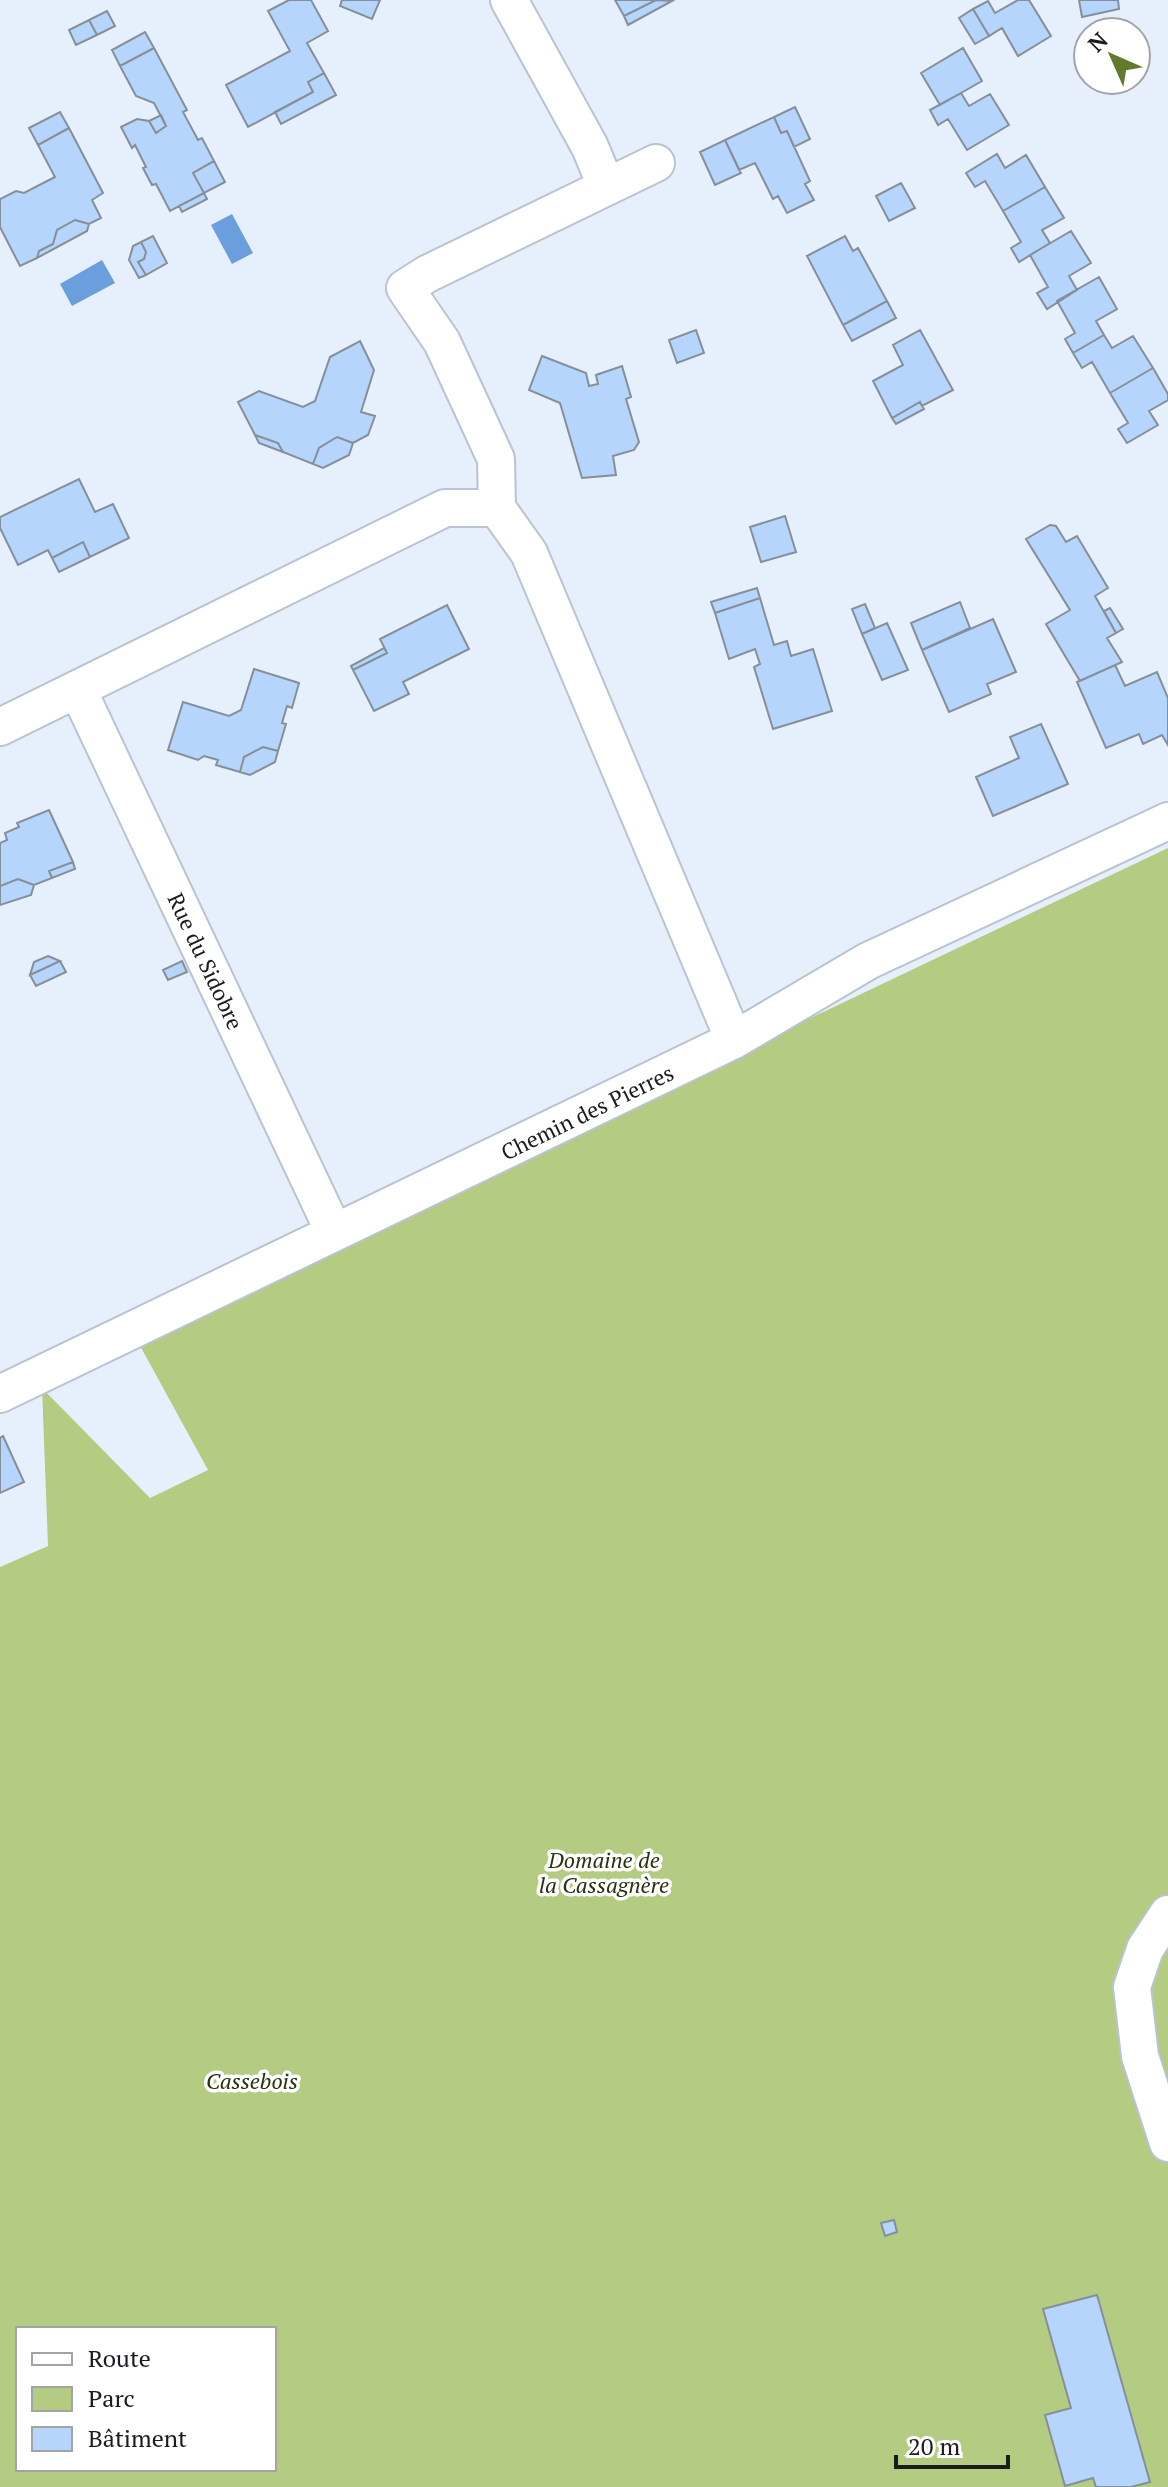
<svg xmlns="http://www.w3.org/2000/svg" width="1168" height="2487" font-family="'PT Serif',serif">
  <rect width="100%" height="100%" fill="#e6f0fd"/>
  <path fill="#b4cb82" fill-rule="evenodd" d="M 1168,848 L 1168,2487 L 0,2487 L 0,1567 L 48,1546 L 42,1388 L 150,1498 L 208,1470 L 138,1342 L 714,1064 ZM 18,2329 L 274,2329 L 274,2469 L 18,2469 Z"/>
  <path fill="#6b9edc" d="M 232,214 L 253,253 L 232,264 L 211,225 Z
    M 102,260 L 115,283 L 72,306 L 60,284 Z"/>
  <path fill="#b5d5fc" stroke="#858f9a" stroke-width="2" d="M 289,0 L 311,0 L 328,31 L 307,43 L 324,73 L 308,82 L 313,92 L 248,127 L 226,85 L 290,51 L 268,11 Z
    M 342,0 L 380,0 L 372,19 L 340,6 Z
    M 615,0 L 656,0 L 624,16 Z
    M 656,0 L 672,1 L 628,25 L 624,16 Z
    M 1018,0 L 1029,0 L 1051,36 L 1018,56 L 1002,28 L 989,36 L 973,9 L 988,1 L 995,13 Z
    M 1079,0 L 1118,0 L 1119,9 L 1082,17 Z
    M 973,9 L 989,36 L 975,44 L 959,18 Z
    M 107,11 L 115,26 L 97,35 L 89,20 Z
    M 89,20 L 97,35 L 76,45 L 69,30 Z
    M 145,32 L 154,48 L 120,66 L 112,50 Z
    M 154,48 L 187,110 L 183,112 L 198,140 L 202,138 L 214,161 L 193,173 L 204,193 L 170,211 L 156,184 L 152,185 L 143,168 L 146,167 L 135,145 L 132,148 L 121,127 L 137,119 L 149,121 L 156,133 L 166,126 L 154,103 L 136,96 L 120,66 Z
    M 963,48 L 982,81 L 940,105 L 921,73 Z
    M 324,73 L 336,95 L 281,124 L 275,112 L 313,92 L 308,82 Z
    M 961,93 L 969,106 L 990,94 L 1009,125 L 967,150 L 948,119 L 938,125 L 930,110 Z
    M 795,107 L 810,139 L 794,147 L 787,131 L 781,133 L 774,117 Z
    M 60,112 L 69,128 L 38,145 L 29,128 Z
    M 161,115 L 166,126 L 156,133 L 149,121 Z
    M 774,117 L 781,133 L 787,131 L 810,181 L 805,184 L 814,200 L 787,213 L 778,196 L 773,199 L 755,163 L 739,170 L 725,140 Z
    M 69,128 L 103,193 L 92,200 L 101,218 L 89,224 L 75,220 L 57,230 L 53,244 L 39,251 L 37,258 L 20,266 L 0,227 L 0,199 L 16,191 L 24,193 L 55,177 L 38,145 Z
    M 725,140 L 741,173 L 715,185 L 700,152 Z
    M 997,154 L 1005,168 L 1026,155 L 1045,187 L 1003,211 L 985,181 L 975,187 L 966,173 Z
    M 214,161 L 225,182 L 204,193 L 193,173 Z
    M 901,183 L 915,208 L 889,221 L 876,196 Z
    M 1045,187 L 1064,218 L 1042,230 L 1050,243 L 1019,262 L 1011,248 L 1021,242 L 1003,211 Z
    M 204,193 L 207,199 L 182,212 L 179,206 Z
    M 75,220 L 89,224 L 87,231 L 37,258 L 39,251 L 53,244 L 57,230 Z
    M 1071,231 L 1091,263 L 1069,276 L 1077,290 L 1047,309 L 1037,293 L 1048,287 L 1030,255 Z
    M 153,236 L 167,263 L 146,275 L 138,262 L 144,259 L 146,252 L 141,242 Z
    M 845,236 L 853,251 L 858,248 L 887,301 L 843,325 L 807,256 Z
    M 141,242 L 146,252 L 144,259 L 138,262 L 146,275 L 139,278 L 129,260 L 133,246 Z
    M 1099,277 L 1117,309 L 1096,321 L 1104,335 L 1073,353 L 1065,339 L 1075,333 L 1057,301 Z
    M 887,301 L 896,318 L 852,341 L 843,325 Z
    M 696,330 L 704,353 L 677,363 L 669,340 Z
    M 920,330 L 953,390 L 922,406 L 920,402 L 892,418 L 873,381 L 903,365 L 893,345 Z
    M 1104,335 L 1112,348 L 1133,336 L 1153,368 L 1110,393 L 1092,362 L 1082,368 L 1073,353 Z
    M 360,341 L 374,370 L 361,412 L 375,416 L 368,435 L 353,443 L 337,437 L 319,448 L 313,464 L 283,452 L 278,443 L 255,435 L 238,402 L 259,391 L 303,407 L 315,401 L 330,357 Z
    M 542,356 L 586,373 L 589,386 L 598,384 L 596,375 L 622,366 L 631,397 L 626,399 L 639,442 L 634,450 L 613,456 L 616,475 L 582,478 L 560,403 L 529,390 Z
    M 1153,368 L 1168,394 L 1168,400 L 1149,411 L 1158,425 L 1127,443 L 1118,429 L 1128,423 L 1110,393 Z
    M 920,402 L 924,409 L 896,424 L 892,418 Z
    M 255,435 L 278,443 L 283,452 L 259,443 Z
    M 337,437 L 353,443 L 349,455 L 323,468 L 313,464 L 319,448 Z
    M 79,479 L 95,512 L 113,504 L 129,538 L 90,557 L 83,542 L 52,558 L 48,550 L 18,565 L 0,528 L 0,517 Z
    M 785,516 L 796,552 L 761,562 L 750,527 Z
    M 1050,525 L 1056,526 L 1066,542 L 1077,536 L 1108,588 L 1095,596 L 1116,633 L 1107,638 L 1122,662 L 1080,681 L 1046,624 L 1070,610 L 1026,539 Z
    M 83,542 L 90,557 L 59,572 L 52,558 Z
    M 757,588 L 760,598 L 715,613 L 711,602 Z
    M 760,598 L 774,645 L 787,641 L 791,656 L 813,649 L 832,711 L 773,729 L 754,667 L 760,664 L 755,649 L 729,659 L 715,613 Z
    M 960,602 L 970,628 L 922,650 L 911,623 Z
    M 865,604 L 875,628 L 862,634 L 852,609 Z
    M 447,605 L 469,649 L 403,682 L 409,694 L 374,711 L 353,670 L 387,653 L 380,639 Z
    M 1110,608 L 1123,629 L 1116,633 L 1104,611 Z
    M 993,619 L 1016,672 L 987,684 L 991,694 L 949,712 L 922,650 Z
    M 887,623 L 908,670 L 882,680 L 862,634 Z
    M 384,648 L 387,653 L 353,670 L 351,666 Z
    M 1115,665 L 1125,686 L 1157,672 L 1168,698 L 1168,745 L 1162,735 L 1143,744 L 1139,734 L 1106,748 L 1077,682 Z
    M 254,669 L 299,683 L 292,708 L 287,706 L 282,723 L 286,724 L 278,751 L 263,747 L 244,757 L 240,772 L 216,765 L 218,760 L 204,756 L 198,760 L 168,750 L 183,702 L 229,716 L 241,710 Z
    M 1041,724 L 1068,784 L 993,816 L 976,777 L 1019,758 L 1010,737 Z
    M 263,747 L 278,751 L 275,762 L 250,775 L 240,772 L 244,757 Z
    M 49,810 L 73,862 L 49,871 L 52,878 L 34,885 L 18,879 L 0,886 L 0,843 L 7,840 L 5,833 L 19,827 L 17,823 Z
    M 73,862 L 75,869 L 52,878 L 49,871 Z
    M 18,879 L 34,885 L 31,895 L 0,905 L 0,886 Z
    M 48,956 L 60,961 L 30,975 L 34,962 Z
    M 60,961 L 66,972 L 36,986 L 30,975 Z
    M 182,961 L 187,972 L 168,980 L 163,970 Z
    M 3,1436 L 24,1482 L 0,1493 L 0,1438 Z
    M 894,2220 L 897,2232 L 885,2236 L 881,2223 Z
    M 1097,2295 L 1150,2482 L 1131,2487 L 1096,2487 L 1093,2478 L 1065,2486 L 1045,2415 L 1071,2408 L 1043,2309 Z"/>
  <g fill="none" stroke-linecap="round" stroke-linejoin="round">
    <defs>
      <path id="minor" d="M 509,0 L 590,147 L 606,186
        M 656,163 L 427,274 L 405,288 L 442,342 L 496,459 L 497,508 L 529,553 L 734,1040
        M 78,690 L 334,1232
        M 0,727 L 445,508 L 497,508
        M 0,1394 L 734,1040 L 868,961 L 1168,821
        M 1168,1914 L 1145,1949 L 1132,1987 L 1140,2056 L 1168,2143"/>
    </defs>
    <use href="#minor" stroke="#bac4d0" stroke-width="40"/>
    <use href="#minor" stroke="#fff" stroke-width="36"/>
  </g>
  <g text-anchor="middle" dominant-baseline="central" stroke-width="7" stroke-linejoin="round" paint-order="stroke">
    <g font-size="22" fill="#191c21" stroke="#fff">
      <text transform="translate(206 961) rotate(65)">Rue du Sidobre</text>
      <text transform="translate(587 1112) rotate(-26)">Chemin des Pierres</text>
    </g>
    <g font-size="22" font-style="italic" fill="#283210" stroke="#fff">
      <text x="604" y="1859">Domaine de<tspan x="604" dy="25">la Cassagnère</tspan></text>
      <text x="252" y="2080">Cassebois</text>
    </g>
  </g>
  <rect x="16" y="2327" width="260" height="144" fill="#ffffff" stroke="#a3a4a6" stroke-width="2"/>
  <rect x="32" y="2353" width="40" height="12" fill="#ffffff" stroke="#a3a4a6" stroke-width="2"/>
  <text x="88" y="2367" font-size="24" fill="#191c21">Route</text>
  <rect x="32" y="2387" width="40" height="24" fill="#b4cb82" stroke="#a3a4a6" stroke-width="2"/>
  <text x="88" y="2407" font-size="24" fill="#191c21">Parc</text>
  <rect x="32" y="2427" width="40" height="24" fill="#b5d5fc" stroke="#a3a4a6" stroke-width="2"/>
  <text x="88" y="2447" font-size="24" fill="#191c21">Bâtiment</text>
  <g transform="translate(1112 56) rotate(315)"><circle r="38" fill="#ffffff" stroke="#a3a4a6" stroke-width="2"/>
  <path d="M0-6L14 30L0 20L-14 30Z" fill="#63792b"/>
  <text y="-12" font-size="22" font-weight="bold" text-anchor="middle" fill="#191c21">N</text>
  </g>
  <path d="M896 2455v12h112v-12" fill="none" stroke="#191c21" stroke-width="4"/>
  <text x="908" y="2455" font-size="24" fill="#191c21" stroke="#ffffff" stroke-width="6" paint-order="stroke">20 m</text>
</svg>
